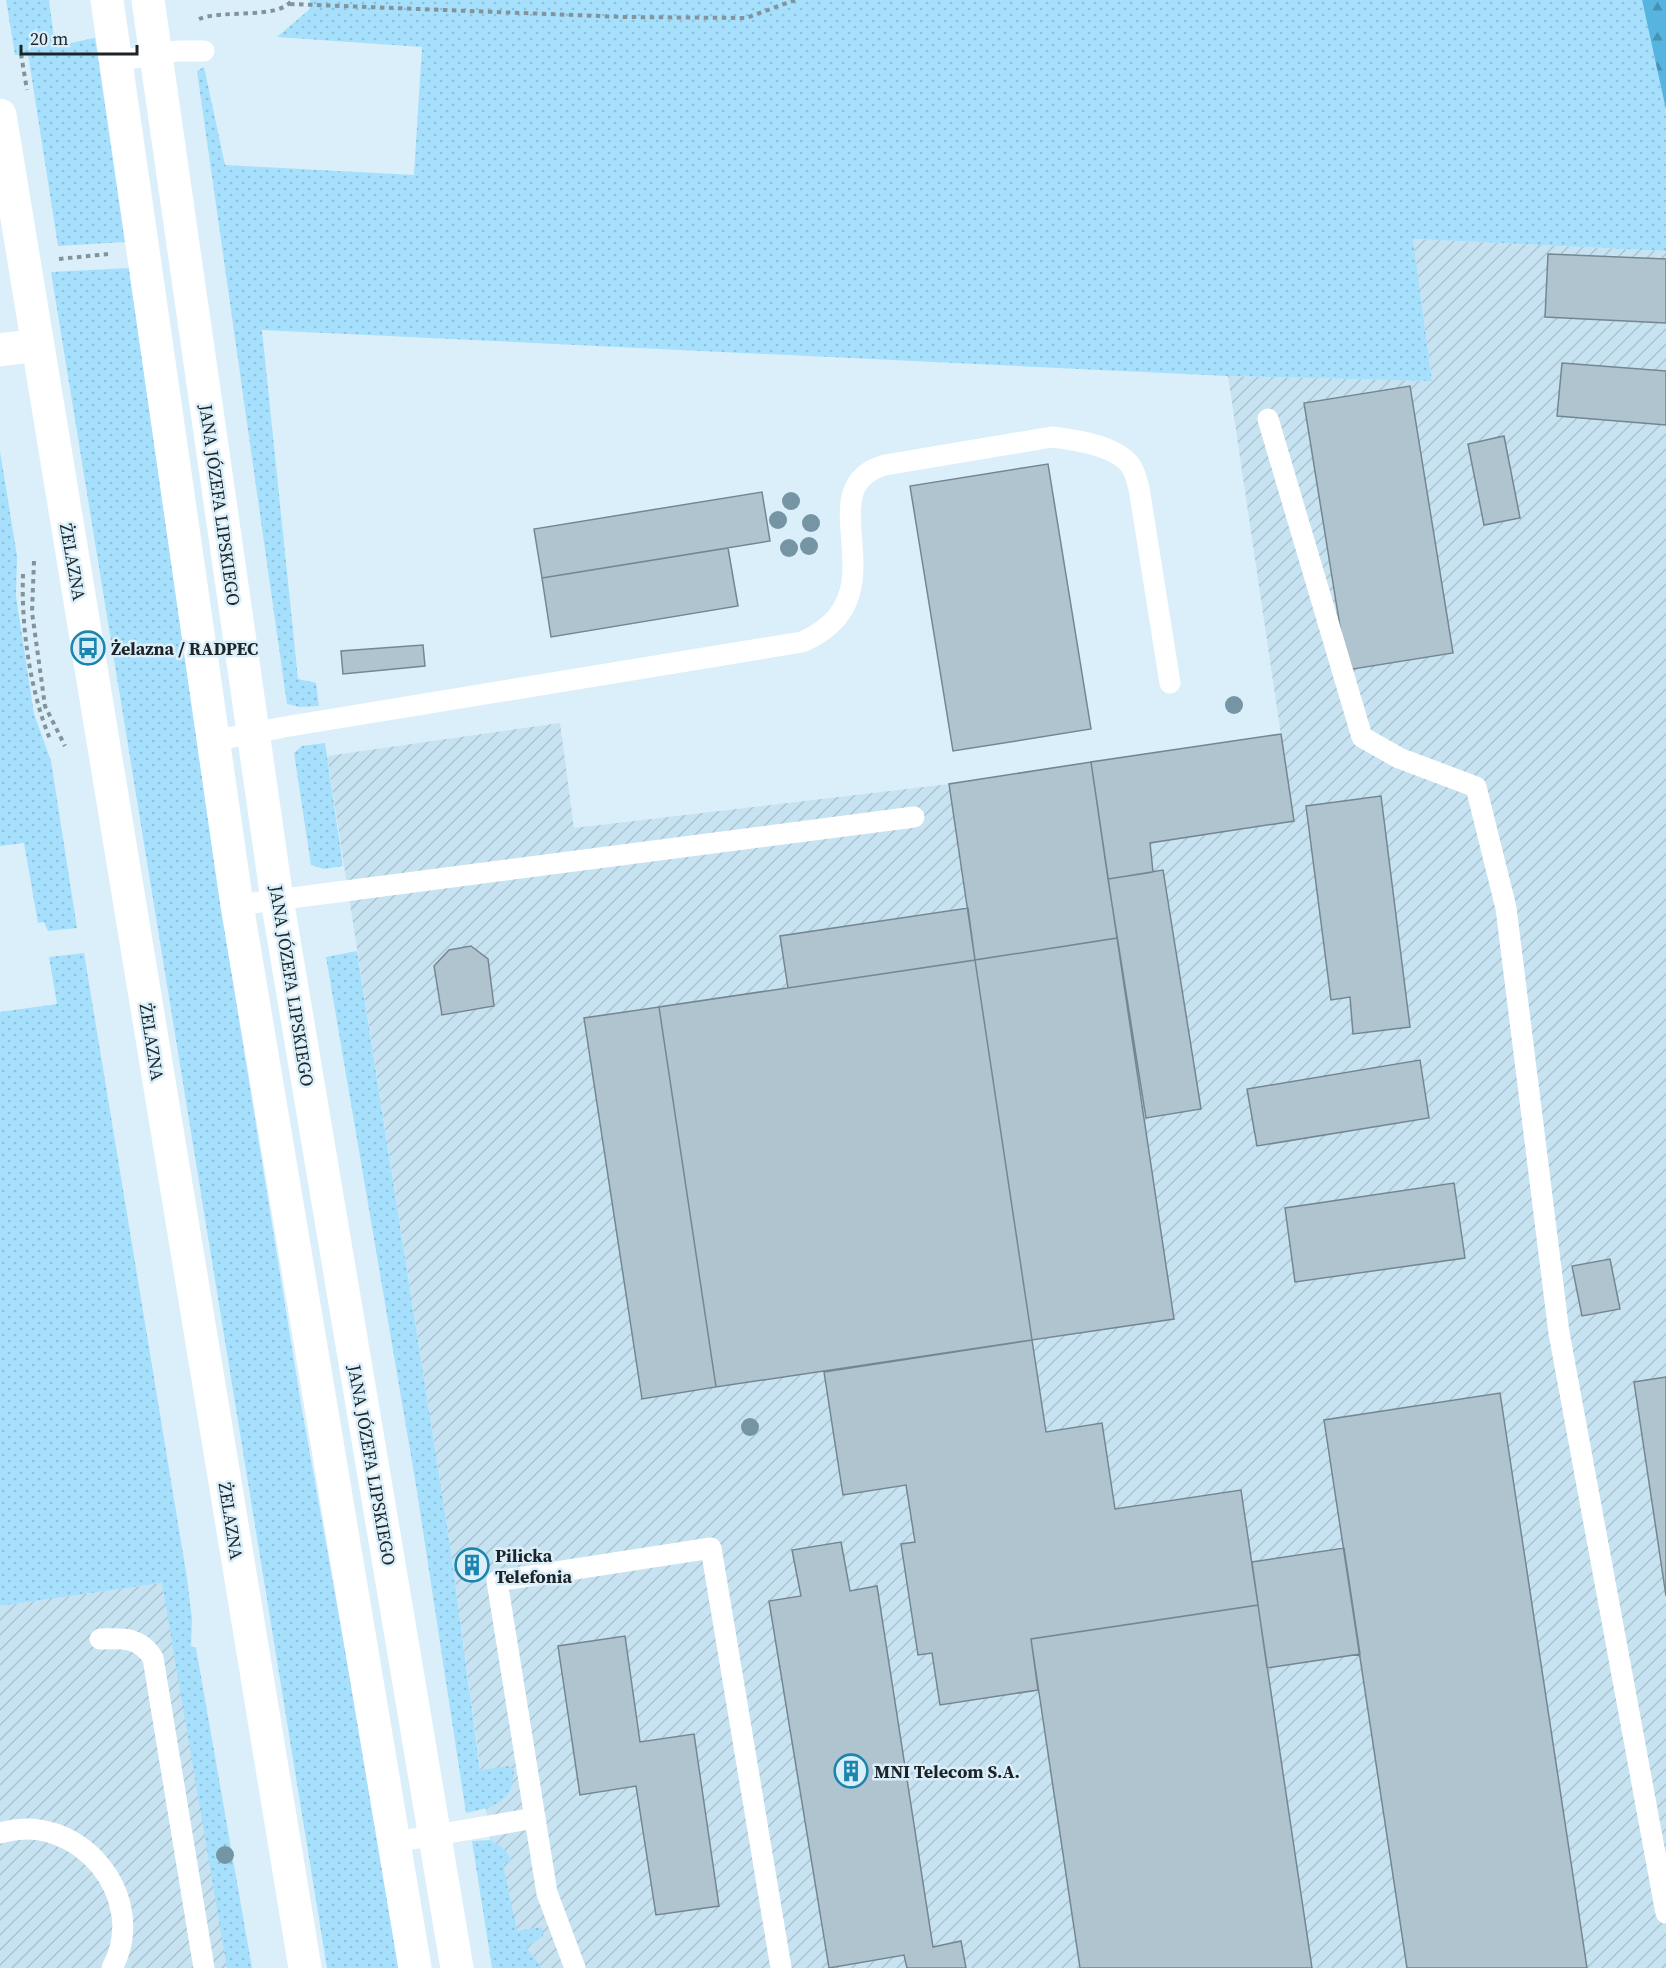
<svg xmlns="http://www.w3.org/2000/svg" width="1666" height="1968" font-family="'Source Serif 4',serif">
  <defs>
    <pattern id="industrial-furrows" width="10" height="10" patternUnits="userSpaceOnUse" patternTransform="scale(1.5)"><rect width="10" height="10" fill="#c7e3f2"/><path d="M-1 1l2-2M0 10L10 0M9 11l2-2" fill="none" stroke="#aac3d0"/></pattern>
    <pattern id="grass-dots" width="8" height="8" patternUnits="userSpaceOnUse" patternTransform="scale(1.5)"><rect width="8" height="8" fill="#a6e0fd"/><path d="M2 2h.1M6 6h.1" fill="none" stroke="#8ec0d9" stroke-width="1.8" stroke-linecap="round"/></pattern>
    <pattern id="forest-firs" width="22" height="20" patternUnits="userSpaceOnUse" patternTransform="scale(1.5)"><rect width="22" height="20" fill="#56b4df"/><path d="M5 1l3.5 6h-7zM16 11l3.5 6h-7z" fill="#4692b5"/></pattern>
  </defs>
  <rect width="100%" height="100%" fill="#daeffa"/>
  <path fill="url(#industrial-furrows)" d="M 1413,239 L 1666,251 L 1666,1968 L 519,1968 L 490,1840 L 450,1545 L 327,756 L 560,723 L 574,828 L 949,784 L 1281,735 L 1228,376 L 1432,381 Z
    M 162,1583 L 233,1968 L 0,1968 L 0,1606 Z"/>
  <path fill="url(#grass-dots)" d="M 6,0 L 49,0 L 55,46 L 95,38 L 125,242 L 58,246 L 28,54 L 15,55 Z
    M 310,0 L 1642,0 L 1666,110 L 1666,251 L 1413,239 L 1432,381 L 1228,376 L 262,330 L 298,679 L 316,683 L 319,706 L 300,707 L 287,704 L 197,71 L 204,67 L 225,165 L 414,175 L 422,47 L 277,37 L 310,9 Z
    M 129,268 L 217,883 L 301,1404 L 402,1968 L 327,1968 L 51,272 Z
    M 0,451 L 17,556 L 16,596 L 34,714 L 51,761 L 77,928 L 48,931 L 44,922 L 38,923 L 24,843 L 0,846 Z
    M 325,743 L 343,866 L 324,869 L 311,865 L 294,753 L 302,746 Z
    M 357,951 L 450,1545 L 480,1770 L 509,1766 L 514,1770 C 513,1803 494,1807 466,1813 L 416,1485 L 326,957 Z
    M 84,953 L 187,1578 L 192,1619 L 191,1646 L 196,1648 L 252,1968 L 227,1968 L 162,1583 L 0,1606 L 0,1012 L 57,1004 L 49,957 Z
    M 490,1840 L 503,1848 L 512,1860 L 503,1864 L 517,1931 L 542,1927 L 543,1936 L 526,1947 L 542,1968 L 492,1968 L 472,1841 Z"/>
  <path fill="url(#forest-firs)" d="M 1642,0 L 1666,0 L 1666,110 Z"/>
  <path fill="#b0c4cf" stroke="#748791" stroke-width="1.5" d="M 1548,254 L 1666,259 L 1666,323 L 1545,317 Z
    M 1562,363 L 1666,371 L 1666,425 L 1557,416 Z
    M 1410,386 L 1453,653 L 1347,670 L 1304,403 Z
    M 1504,436 L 1520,518 L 1484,525 L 1468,444 Z
    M 1048,464 L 1091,729 L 953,751 L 910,486 Z
    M 762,492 L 770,541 L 542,578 L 534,529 Z
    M 728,548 L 738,606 L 551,637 L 542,578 Z
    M 423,645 L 425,666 L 343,674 L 341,651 Z
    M 1281,734 L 1294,821 L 1150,843 L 1153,872 L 1108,879 L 1091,762 Z
    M 1091,762 L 1117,938 L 975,960 L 949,784 Z
    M 1381,796 L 1410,1027 L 1353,1034 L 1350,997 L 1331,1000 L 1306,806 Z
    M 1163,870 L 1201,1109 L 1146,1118 L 1108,879 Z
    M 968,908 L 975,960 L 788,988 L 780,936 Z
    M 1117,938 L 1174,1319 L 1032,1340 L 975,960 Z
    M 471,946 L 488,959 L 494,1006 L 442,1015 L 434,966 L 449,950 Z
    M 975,960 L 1032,1340 L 716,1387 L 659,1007 Z
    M 659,1007 L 716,1387 L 642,1399 L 584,1018 Z
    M 1420,1060 L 1429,1118 L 1257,1146 L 1247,1089 Z
    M 1454,1183 L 1465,1258 L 1295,1282 L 1285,1208 Z
    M 1610,1259 L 1620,1309 L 1582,1316 L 1572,1266 Z
    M 1032,1340 L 1046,1432 L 1102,1423 L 1115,1509 L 1241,1490 L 1258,1605 L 1031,1639 L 1038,1690 L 940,1705 L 932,1653 L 918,1655 L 901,1544 L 915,1542 L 906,1485 L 843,1495 L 824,1372 Z
    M 1666,1377 L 1666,1596 L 1634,1382 Z
    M 1500,1393 L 1587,1968 L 1407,1968 L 1324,1420 Z
    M 841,1542 L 850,1591 L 877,1586 L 933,1947 L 961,1941 L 966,1968 L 907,1968 L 904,1955 L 829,1968 L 769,1601 L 801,1596 L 792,1550 Z
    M 1344,1548 L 1360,1654 L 1267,1668 L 1252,1562 Z
    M 484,1557 L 485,1571 L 460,1572 L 460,1558 Z
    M 1258,1605 L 1312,1968 L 1080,1968 L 1031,1639 Z
    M 625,1636 L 640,1742 L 694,1734 L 719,1906 L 656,1915 L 636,1786 L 580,1795 L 558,1646 Z"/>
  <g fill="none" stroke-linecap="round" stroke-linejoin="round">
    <path stroke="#84939a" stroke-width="4" stroke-dasharray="4.5 4.5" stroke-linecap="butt" d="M 290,4 L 625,17 L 746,18 L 795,0
      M 199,19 C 223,9 279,20 292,0
      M 21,54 L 27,90
      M 59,259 L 108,254
      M 34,561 L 32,612 L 45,706 L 65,746
      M 23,574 C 21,626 30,691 50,739"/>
    <path stroke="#fff" stroke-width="21" d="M 117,61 L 177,51 L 204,51
      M 1268,419 L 1362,737 L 1399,758 L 1476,787 L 1506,908 L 1559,1333 L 1666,1913
      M 213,741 L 284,727 L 802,642 C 907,597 803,488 885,465 L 1052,437 C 1076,440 1122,446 1133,470 C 1136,475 1137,483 1139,488 L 1170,683
      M 237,905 L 914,817
      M 100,1639 C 123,1638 140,1637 153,1658 L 204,1968
      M 0,1833 C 77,1809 151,1897 112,1968
      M 395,1842 L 535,1818
      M 575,1968 L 547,1893 L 497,1581 L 711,1548 L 781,1968"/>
    <path stroke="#fff" stroke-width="33" d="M 0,115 L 305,1968
      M 0,350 L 37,345"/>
    <path stroke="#fff" stroke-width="33" d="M 107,0 L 237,905 L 415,1968
      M 148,0 L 277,899 L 457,1968"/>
  </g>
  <g fill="#7595a4">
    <circle cx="791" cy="501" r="9"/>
    <circle cx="778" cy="520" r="9"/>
    <circle cx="811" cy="523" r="9"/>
    <circle cx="809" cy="546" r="9"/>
    <circle cx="789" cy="548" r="9"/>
    <circle cx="1234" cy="705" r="9"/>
    <circle cx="750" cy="1427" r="9"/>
    <circle cx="225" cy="1855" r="9"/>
  </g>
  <defs>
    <symbol id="bus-ring" viewBox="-11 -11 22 22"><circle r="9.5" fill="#daeffa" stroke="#1b85ad" stroke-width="1.5"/><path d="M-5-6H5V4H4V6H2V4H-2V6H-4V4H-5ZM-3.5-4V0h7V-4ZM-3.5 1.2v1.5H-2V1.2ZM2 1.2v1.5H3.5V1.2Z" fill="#1b85ad"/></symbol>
    <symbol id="building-ring" viewBox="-11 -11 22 22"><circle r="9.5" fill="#daeffa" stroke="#1b85ad" stroke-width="1.5"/><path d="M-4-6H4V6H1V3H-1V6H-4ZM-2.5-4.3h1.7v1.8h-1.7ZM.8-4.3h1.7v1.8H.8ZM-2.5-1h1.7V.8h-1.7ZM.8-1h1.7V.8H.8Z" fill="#1b85ad"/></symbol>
  </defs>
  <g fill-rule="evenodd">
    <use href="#bus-ring" x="69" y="629" width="38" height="38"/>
    <use href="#building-ring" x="453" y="1546" width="38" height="38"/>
    <use href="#building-ring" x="832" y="1752" width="38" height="38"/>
  </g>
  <g text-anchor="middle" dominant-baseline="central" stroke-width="5" stroke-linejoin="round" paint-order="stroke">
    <g font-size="18" fill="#1c2428" stroke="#daeffa">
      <text transform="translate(220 505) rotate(82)">JANA JÓZEFA LIPSKIEGO</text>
      <text transform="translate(73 562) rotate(80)">ŻELAZNA</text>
      <text transform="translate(292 986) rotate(81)">JANA JÓZEFA LIPSKIEGO</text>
      <text transform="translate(152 1042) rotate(81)">ŻELAZNA</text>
      <text transform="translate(372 1465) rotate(80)">JANA JÓZEFA LIPSKIEGO</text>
      <text transform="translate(231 1521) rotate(81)">ŻELAZNA</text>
    </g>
    <g font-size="18" font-weight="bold" fill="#1c2428" stroke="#daeffa" text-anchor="start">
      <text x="111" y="648">Żelazna / RADPEC</text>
      <text x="495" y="1555">Pilicka<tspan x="495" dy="21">Telefonia</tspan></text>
      <text x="874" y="1771">MNI Telecom S.A.</text>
    </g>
  </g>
  <path d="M21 45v9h116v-9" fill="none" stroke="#1c2428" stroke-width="3"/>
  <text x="30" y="45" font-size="18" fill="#1c2428" stroke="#daeffa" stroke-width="4.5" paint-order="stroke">20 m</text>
</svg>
